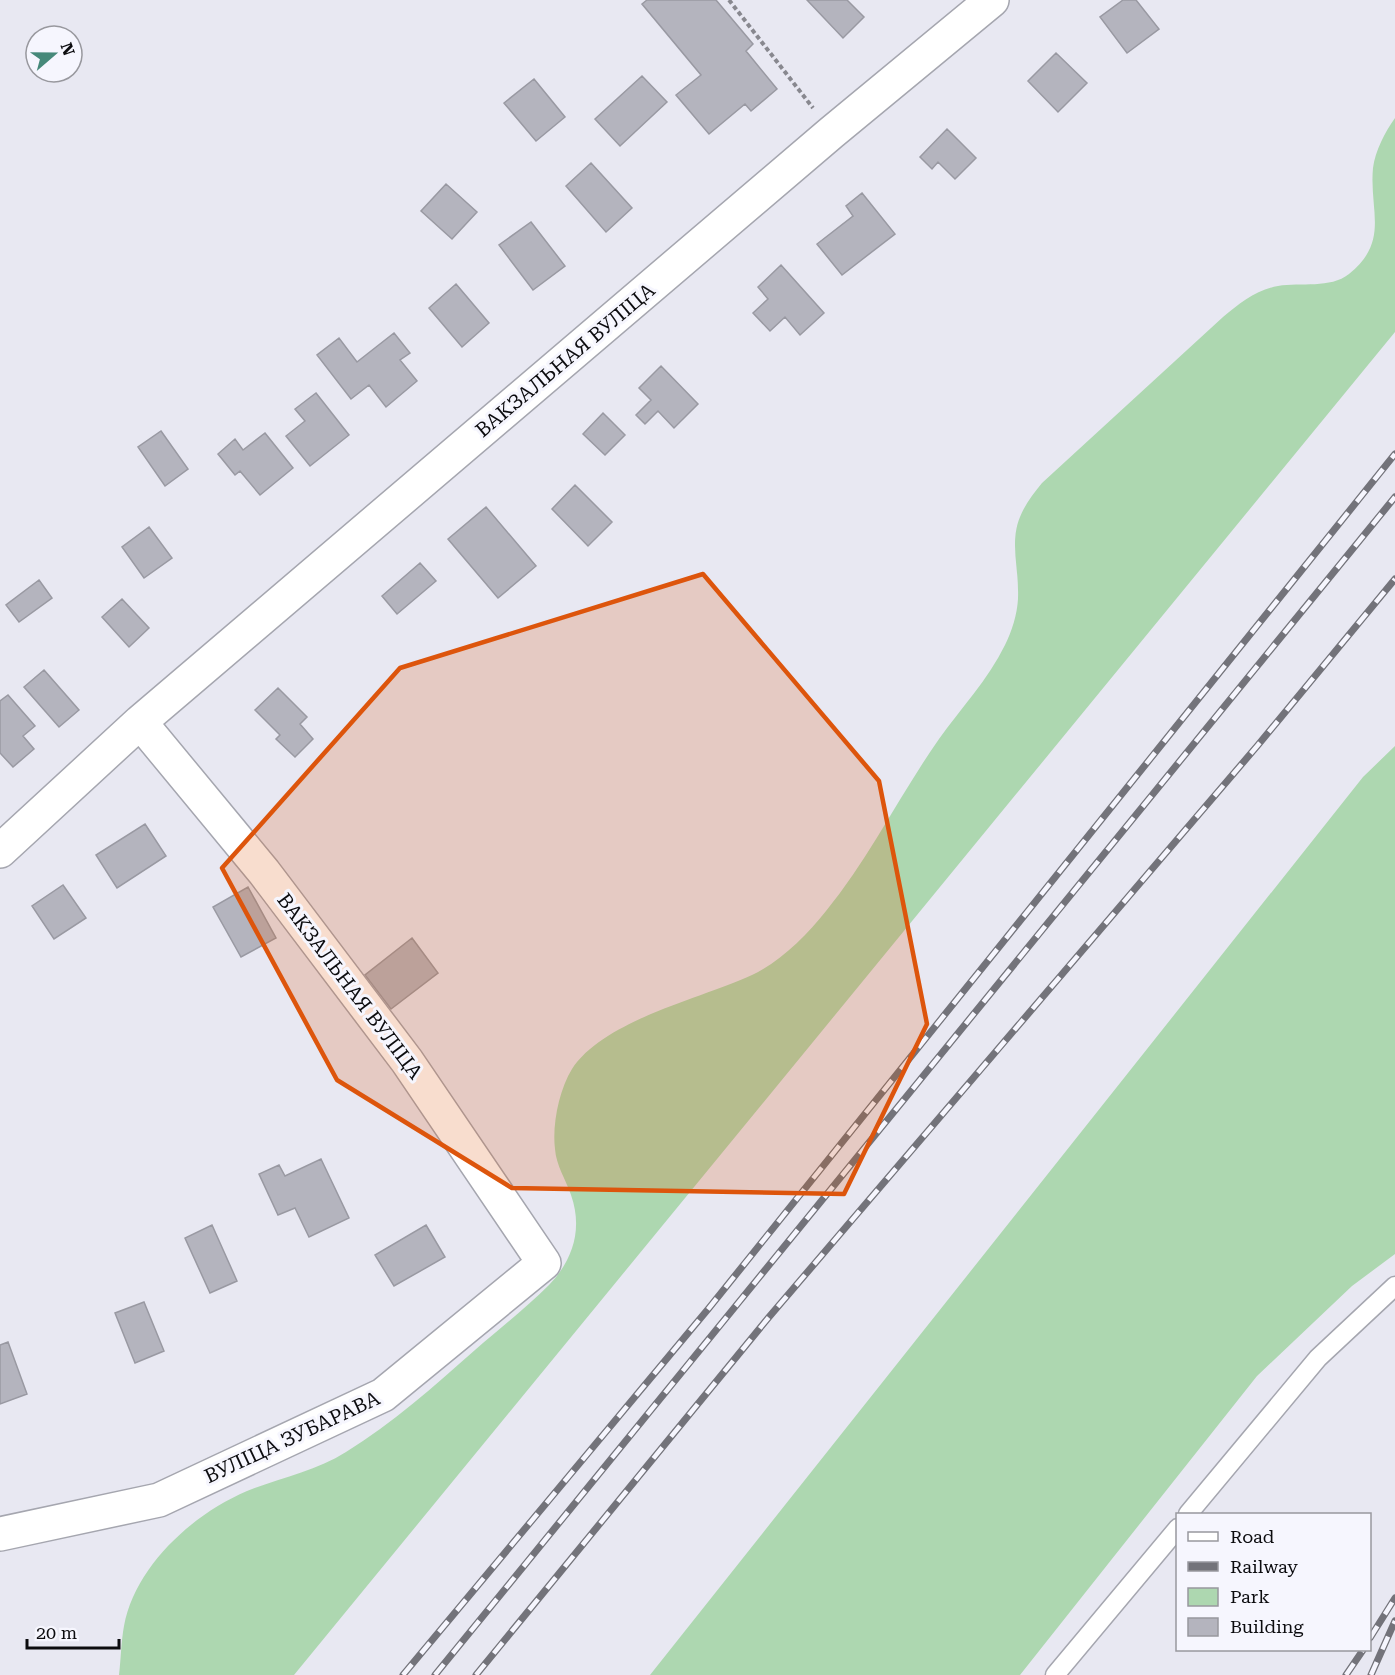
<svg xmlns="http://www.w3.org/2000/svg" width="1395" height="1675" font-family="'Roboto Serif',serif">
  <rect width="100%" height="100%" fill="#e8e8f2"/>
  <path fill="#add7b0" d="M 1395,118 L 1395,332 L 294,1675 L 119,1675 C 121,1659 121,1642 124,1626 C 135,1566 193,1514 247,1491 C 280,1478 316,1471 346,1452 C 393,1423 433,1387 475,1350 C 499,1329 526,1308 549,1285 C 573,1260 583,1229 571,1195 C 566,1180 556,1165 555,1149 C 552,1125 559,1090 572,1069 C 604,1020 700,999 752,975 C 781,961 806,936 826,911 C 870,857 899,796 939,739 C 961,708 988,680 1005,645 C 1013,629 1019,609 1018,590 C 1018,565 1010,541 1020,517 C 1025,504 1034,493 1042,483 L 1223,317 C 1240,303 1256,290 1278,286 C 1301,282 1330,289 1349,274 C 1390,241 1369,211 1373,168 C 1375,151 1385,132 1395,118 Z
    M 1395,746 L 1395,1254 L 1352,1286 L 1257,1376 L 1020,1675 L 650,1675 L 1363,777 Z"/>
  <path fill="#b4b4be" stroke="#9999a2" stroke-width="1.5" d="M 647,0 L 716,0 L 753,44 L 746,51 L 777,89 L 751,111 L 745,104 L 709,134 L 676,95 L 701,75 L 642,4 Z
    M 807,0 L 847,0 L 864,17 L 843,38 Z
    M 1123,0 L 1136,0 L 1159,29 L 1127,53 L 1100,17 Z
    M 1056,53 L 1087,83 L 1058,112 L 1028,81 Z
    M 642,76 L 667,102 L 620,146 L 595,119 Z
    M 534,79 L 565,117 L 536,141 L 504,103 Z
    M 947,129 L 976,158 L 955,179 L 938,162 L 932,169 L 920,157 Z
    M 591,163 L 632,208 L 606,232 L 566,186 Z
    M 446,184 L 477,212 L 452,239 L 421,211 Z
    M 862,193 L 895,234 L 842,275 L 817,244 L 853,216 L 846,206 Z
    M 531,222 L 565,266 L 533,290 L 499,245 Z
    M 781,265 L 824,313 L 800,335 L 785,317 L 770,331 L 753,313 L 768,299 L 758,287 Z
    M 456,284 L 489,323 L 462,347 L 429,308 Z
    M 394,333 L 410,353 L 400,360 L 417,381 L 386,407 L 369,385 L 351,399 L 317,355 L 339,338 L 357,362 Z
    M 661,366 L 698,404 L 674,428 L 658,411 L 645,424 L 636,415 L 651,400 L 639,388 Z
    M 316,393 L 349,435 L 310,466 L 286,436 L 305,421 L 295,409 Z
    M 603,413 L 625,435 L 605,455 L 583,434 Z
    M 161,431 L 188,469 L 165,486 L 138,447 Z
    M 265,433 L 293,468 L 260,495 L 240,471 L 235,475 L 218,454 L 235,439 L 243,450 Z
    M 575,485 L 612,522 L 588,546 L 552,509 Z
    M 486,507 L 536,566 L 498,598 L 448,539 Z
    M 149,527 L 172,558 L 144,578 L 122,547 Z
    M 420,563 L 436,581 L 397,614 L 382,596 Z
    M 39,580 L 52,598 L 19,622 L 6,605 Z
    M 122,599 L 149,628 L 129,647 L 102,617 Z
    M 44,670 L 79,710 L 59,727 L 24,687 Z
    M 278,688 L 307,717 L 300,724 L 313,739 L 295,757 L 276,739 L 280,735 L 255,710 Z
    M 8,695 L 35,726 L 23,736 L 34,749 L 13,767 L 0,753 L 0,701 Z
    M 145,824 L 166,856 L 117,888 L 96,855 Z
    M 63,885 L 86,918 L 54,939 L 32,906 Z
    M 248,887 L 276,938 L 241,957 L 213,907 Z
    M 412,938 L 438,973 L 391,1009 L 365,975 Z
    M 321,1159 L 349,1218 L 309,1237 L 295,1208 L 278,1215 L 259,1174 L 279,1165 L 285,1176 Z
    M 212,1225 L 237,1281 L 210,1293 L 185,1238 Z
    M 426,1225 L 445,1257 L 394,1286 L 375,1255 Z
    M 144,1302 L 164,1351 L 135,1363 L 115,1313 Z
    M 8,1342 L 27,1394 L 0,1404 L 0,1345 Z"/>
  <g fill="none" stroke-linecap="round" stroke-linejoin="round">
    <defs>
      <path id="service" d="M 1188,1514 L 1318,1358 L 1395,1286
        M 1055,1675 L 1178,1528"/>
      <path id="minor" d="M 0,851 L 140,722 L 831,133 L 992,0
        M 0,1534 L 159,1500 L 383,1395 L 544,1263 L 407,1061 L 264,872 L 140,722"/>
    </defs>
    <use href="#service" stroke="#a5a6af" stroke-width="21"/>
    <use href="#minor" stroke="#a5a6af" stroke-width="36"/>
    <path stroke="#88888f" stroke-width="4" stroke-dasharray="4.5 3" stroke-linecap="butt" d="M 729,0 L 813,108"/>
    <use href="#service" stroke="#fff" stroke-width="18"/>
    <use href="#minor" stroke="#fff" stroke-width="33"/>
    <defs>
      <path id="rail" d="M 1370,1638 L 1395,1598
        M 403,1675 L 709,1308 L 1395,454
        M 435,1675 L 1395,497
        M 476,1675 L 769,1317 L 1258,745 L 1395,579
        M 1346,1675 L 1363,1650
        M 1371,1675 L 1395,1621"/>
    </defs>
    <use href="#rail" stroke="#73737a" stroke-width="7"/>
    <use href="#rail" stroke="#f6f6fe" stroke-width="4.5" stroke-dasharray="14" stroke-linecap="butt"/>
  </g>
  <path fill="#dd550c" fill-opacity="0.2" stroke="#dd550c" stroke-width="4.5" stroke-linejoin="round" d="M 703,574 L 879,781 L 927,1024 L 844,1194 L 512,1188 L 337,1080 L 222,868 L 400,668 Z"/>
  <g text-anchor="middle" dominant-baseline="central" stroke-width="6" stroke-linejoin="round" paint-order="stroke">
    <g font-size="20" fill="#0c0c0f" stroke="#f6f6fe">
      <text transform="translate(565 360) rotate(-40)">ВАКЗАЛЬНАЯ ВУЛІЦА</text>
      <text transform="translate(350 986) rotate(53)">ВАКЗАЛЬНАЯ ВУЛІЦА</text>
      <text transform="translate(292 1437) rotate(-25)">ВУЛІЦА ЗУБАРАВА</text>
    </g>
  </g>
  <rect x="1176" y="1513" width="195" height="138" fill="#f6f6fe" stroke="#98989e" stroke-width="1.5"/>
  <rect x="1188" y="1532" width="30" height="9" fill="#ffffff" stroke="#98989e" stroke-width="1.5"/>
  <text x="1230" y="1543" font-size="18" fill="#0c0c0f">Road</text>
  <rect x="1188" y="1562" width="30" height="9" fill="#73737a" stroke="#98989e" stroke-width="1.5"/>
  <text x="1230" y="1573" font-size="18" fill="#0c0c0f">Railway</text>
  <rect x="1188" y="1588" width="30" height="18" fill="#add7b0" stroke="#98989e" stroke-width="1.5"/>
  <text x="1230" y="1603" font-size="18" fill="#0c0c0f">Park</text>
  <rect x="1188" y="1618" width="30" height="18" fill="#b4b4be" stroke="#98989e" stroke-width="1.5"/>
  <text x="1230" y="1633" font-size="18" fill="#0c0c0f">Building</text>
  <g transform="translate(54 54) rotate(70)"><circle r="28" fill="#f6f6fe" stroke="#98989e" stroke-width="1.5"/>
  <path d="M0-4.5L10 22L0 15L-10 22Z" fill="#46897a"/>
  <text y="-9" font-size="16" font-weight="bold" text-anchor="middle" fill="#0c0c0f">N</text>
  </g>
  <path d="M27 1639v9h92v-9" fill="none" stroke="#0c0c0f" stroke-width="3"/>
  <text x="36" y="1639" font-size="18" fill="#0c0c0f" stroke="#f6f6fe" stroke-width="4.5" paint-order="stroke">20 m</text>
</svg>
